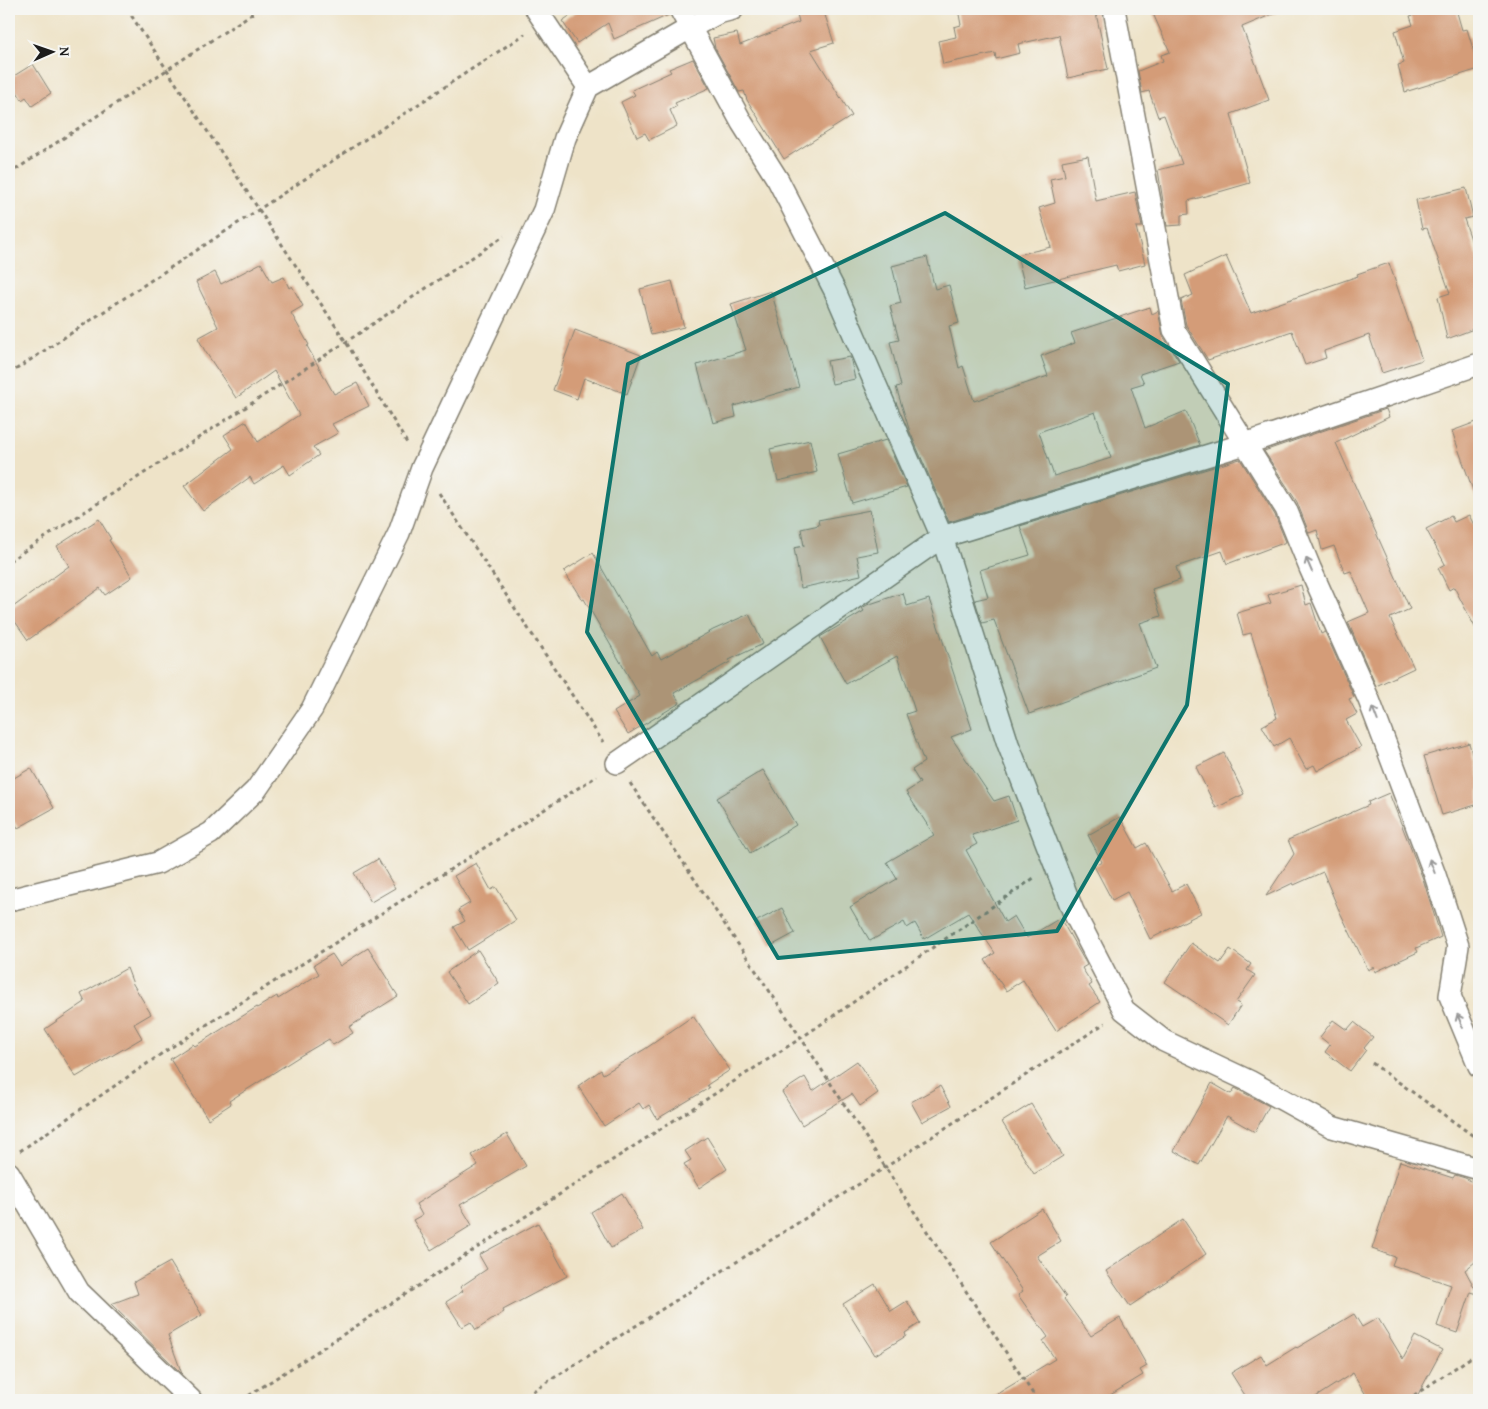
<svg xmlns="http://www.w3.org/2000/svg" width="1488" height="1409" font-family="'Gentium Book Plus',serif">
  <rect width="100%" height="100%" fill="#f6f6f2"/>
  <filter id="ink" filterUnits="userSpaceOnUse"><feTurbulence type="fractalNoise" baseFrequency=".02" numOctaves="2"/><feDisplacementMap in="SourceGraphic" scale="10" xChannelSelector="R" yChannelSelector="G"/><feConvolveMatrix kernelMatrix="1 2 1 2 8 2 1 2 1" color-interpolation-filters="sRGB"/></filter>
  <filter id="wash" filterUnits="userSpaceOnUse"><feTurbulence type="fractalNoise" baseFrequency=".0096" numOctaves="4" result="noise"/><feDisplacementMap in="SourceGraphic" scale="20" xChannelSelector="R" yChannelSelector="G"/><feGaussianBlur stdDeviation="1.12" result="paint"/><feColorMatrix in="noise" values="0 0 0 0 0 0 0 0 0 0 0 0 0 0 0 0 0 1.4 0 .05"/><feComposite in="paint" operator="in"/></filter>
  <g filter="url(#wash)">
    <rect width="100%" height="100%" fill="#eee3c8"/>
    <g id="blocks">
      <path fill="#d49c78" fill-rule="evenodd" d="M 580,9 L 668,9 L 669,15 L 614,39 L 608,23 L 577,43 L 562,21 Z
        M 813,9 L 823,9 L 834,43 L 811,50 L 852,116 L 784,159 L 747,100 L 744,91 L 739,92 L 715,48 L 713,38 L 737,33 L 740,45 L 799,22 L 797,14 Z
        M 958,9 L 1095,9 L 1108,69 L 1068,78 L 1059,35 L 1018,44 L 1020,53 L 996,59 L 995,53 L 943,64 L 938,41 L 956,37 L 954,27 L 961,25 Z
        M 1151,9 L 1285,9 L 1242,27 L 1269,100 L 1231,114 L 1250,183 L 1188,201 L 1189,214 L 1181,215 L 1181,225 L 1167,226 L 1158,170 L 1182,164 L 1164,115 L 1158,117 L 1149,91 L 1142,93 L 1138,71 L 1163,61 L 1161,55 L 1170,52 Z
        M 1434,9 L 1456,9 L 1462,30 L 1467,29 L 1479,69 L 1405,92 L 1398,65 L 1404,63 L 1395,31 L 1413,25 L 1410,16 Z
        M 693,59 L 709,88 L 675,103 L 677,106 L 670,110 L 677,126 L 649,140 L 645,133 L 637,137 L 621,102 L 635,95 L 632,90 L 671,72 L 669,69 Z
        M 33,64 L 51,93 L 32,106 L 26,97 L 22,100 L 9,79 Z
        M 1088,156 L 1096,201 L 1135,192 L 1142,227 L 1136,227 L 1145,264 L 1118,271 L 1116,265 L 1025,287 L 1017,255 L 1051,247 L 1039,208 L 1055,203 L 1050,179 L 1065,176 L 1062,161 Z
        M 1466,188 L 1473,217 L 1464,219 L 1479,263 L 1479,327 L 1447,339 L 1438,297 L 1450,293 L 1427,228 L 1422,229 L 1416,200 Z
        M 1226,256 L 1251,313 L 1358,276 L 1357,274 L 1389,263 L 1422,360 L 1382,373 L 1369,335 L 1324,351 L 1326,358 L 1305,365 L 1292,331 L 1208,360 L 1186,325 L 1181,300 L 1193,295 L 1185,275 Z
        M 927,257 L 935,289 L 949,285 L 959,323 L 949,326 L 959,368 L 963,366 L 974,401 L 1048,376 L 1041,356 L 1075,343 L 1071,333 L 1150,307 L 1152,314 L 1158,311 L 1163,336 L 1179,361 L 1140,374 L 1144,383 L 1131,387 L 1145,428 L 1186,411 L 1200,445 L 949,522 L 910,432 L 896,387 L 901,386 L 890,342 L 899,340 L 890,306 L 901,303 L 892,266 ZM 1095,412 L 1111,458 L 1054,476 L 1039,432 Z
        M 261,263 L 272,282 L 284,277 L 289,288 L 292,286 L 303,306 L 291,313 L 309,345 L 307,346 L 334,394 L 357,383 L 369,406 L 332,424 L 338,433 L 313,447 L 319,455 L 290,475 L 284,465 L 254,484 L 250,477 L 203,511 L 184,486 L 233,449 L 224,435 L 246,421 L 258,442 L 299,415 L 274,371 L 236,398 L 205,351 L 198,338 L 218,327 L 196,282 L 215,272 L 221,284 Z
        M 672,281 L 684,327 L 651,335 L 640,289 Z
        M 771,291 L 799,387 L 734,406 L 736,417 L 713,423 L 697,365 L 746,350 L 731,304 Z
        M 575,330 L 641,355 L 627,394 L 584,378 L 577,399 L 553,390 Z
        M 850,357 L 855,379 L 832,384 L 827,361 Z
        M 1386,409 L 1389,417 L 1336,443 L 1410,609 L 1390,618 L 1414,668 L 1376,686 L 1348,622 L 1369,613 L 1351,571 L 1345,573 L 1334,546 L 1322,550 L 1317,530 L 1309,533 L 1297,502 L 1264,451 Z
        M 1479,421 L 1479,498 L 1476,499 L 1452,431 Z
        M 810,440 L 817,472 L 778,481 L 770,449 Z
        M 886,440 L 907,487 L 852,503 L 838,454 Z
        M 1240,459 L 1275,515 L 1286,542 L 1227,564 L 1222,551 L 1176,567 L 1180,580 L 1152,589 L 1161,616 L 1140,623 L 1156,668 L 1029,714 L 994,620 L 982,623 L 975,600 L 988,597 L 980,570 L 1030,555 L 1020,526 Z
        M 870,510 L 878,552 L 857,556 L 861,575 L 801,588 L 794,548 L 804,546 L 801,529 L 819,525 L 818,520 Z
        M 1469,515 L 1479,535 L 1479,635 L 1454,587 L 1449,590 L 1438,568 L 1445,564 L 1426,529 L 1451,516 L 1454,522 Z
        M 99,519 L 111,539 L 109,540 L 132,577 L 105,595 L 100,588 L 28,640 L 9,613 L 9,610 L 69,566 L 57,546 Z
        M 593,553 L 652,656 L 657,652 L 661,659 L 713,630 L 749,614 L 763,644 L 729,660 L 730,662 L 674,693 L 680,703 L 628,734 L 614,712 L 640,696 L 584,599 L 582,600 L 564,571 Z
        M 1301,585 L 1306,605 L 1311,603 L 1321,634 L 1325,632 L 1354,697 L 1349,699 L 1357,714 L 1346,720 L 1361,747 L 1317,771 L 1314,765 L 1306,769 L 1289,738 L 1274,747 L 1262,726 L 1277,718 L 1251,633 L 1243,635 L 1237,613 L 1271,603 L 1268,595 Z
        M 903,593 L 907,606 L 929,599 L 972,729 L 951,737 L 994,801 L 1009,796 L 1017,820 L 972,835 L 977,844 L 966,850 L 1005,922 L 1014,916 L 1027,938 L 1060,918 L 1087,965 L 1082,968 L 1092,984 L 1089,986 L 1100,1002 L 1056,1031 L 1023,980 L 1006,991 L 985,960 L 995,953 L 968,913 L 924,939 L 915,923 L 907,928 L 904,922 L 870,941 L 850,907 L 897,879 L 887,862 L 934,835 L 906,792 L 920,783 L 912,770 L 924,762 L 906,714 L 915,711 L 897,656 L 846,684 L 820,637 L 864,611 L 862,608 L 867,605 Z
        M 1469,743 L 1479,778 L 1479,804 L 1442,815 L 1424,756 Z
        M 1224,753 L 1244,794 L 1216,808 L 1196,767 Z
        M 31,768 L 54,808 L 18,828 L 9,813 L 9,781 Z
        M 763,770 L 796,825 L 750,853 L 717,798 Z
        M 1389,793 L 1423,879 L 1441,937 L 1416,948 L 1418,952 L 1375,972 L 1374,967 L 1368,970 L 1338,908 L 1323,872 L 1294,885 L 1293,883 L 1266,896 L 1294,854 L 1288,840 L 1369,805 L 1368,802 Z
        M 1120,817 L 1137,848 L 1146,843 L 1172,891 L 1186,884 L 1201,913 L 1150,939 L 1127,892 L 1112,900 L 1094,866 L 1102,862 L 1088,835 Z
        M 378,859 L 395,888 L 371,902 L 354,873 Z
        M 476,863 L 491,890 L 496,887 L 516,920 L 468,950 L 454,927 L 465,921 L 458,910 L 470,903 L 454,876 Z
        M 782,908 L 795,933 L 771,946 L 757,921 Z
        M 1191,943 L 1220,963 L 1230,949 L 1251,964 L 1247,970 L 1255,975 L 1236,1002 L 1241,1005 L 1228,1025 L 1165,982 Z
        M 368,948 L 398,996 L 349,1027 L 353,1033 L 333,1045 L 329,1039 L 300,1056 L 229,1101 L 231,1104 L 208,1119 L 170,1059 L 193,1044 L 195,1046 L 257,1007 L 257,1008 L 277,996 L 278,999 L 319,974 L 314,965 L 332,954 L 340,966 Z
        M 478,950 L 499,983 L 468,1004 L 447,972 Z
        M 127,968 L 133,984 L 151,1014 L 134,1024 L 142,1038 L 76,1077 L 45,1029 L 85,1002 L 81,994 Z
        M 693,1016 L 730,1070 L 707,1085 L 709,1088 L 657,1119 L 649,1105 L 643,1109 L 639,1103 L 604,1126 L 578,1086 L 601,1070 L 603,1074 L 645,1049 Z
        M 1333,1020 L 1347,1030 L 1354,1022 L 1373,1037 L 1364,1048 L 1366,1050 L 1350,1071 L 1325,1052 L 1330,1045 L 1320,1037 Z
        M 857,1061 L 878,1093 L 860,1106 L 852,1094 L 802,1125 L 782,1092 L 805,1077 L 813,1091 Z
        M 1212,1083 L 1231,1094 L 1235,1088 L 1269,1106 L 1255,1132 L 1227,1116 L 1199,1165 L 1174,1151 Z
        M 940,1086 L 951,1106 L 922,1122 L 911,1102 Z
        M 1031,1104 L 1063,1156 L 1034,1174 L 1002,1122 Z
        M 507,1134 L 526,1166 L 460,1205 L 472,1225 L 431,1250 L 413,1220 L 422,1215 L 416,1204 L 478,1165 L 472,1155 Z
        M 707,1137 L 727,1169 L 699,1188 L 684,1164 L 691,1160 L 685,1151 Z
        M 1400,1161 L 1453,1178 L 1455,1175 L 1465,1178 L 1479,1185 L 1479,1246 L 1475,1262 L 1465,1270 L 1478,1294 L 1471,1292 L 1457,1333 L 1437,1326 L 1451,1285 L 1392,1265 L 1395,1257 L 1372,1249 Z
        M 622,1193 L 643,1230 L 611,1248 L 591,1212 Z
        M 1042,1209 L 1061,1241 L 1037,1256 L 1066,1297 L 1064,1299 L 1091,1336 L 1120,1318 L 1147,1366 L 1140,1370 L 1143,1375 L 1102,1400 L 987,1400 L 1055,1359 L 1043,1341 L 1048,1337 L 1018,1295 L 1023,1291 L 991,1242 Z
        M 1183,1219 L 1206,1254 L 1130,1306 L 1106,1271 Z
        M 538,1223 L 567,1276 L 503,1310 L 504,1312 L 476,1330 L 471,1322 L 462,1327 L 446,1302 L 463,1291 L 460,1287 L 487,1269 L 479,1255 Z
        M 170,1262 L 202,1315 L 168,1335 L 182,1374 L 111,1304 L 138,1294 L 134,1282 Z
        M 875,1284 L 891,1311 L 907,1301 L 920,1323 L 905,1333 L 906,1336 L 875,1355 L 843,1304 Z
        M 1354,1314 L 1362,1327 L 1378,1318 L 1403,1359 L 1415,1336 L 1442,1350 L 1415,1400 L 1369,1400 L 1353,1373 L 1311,1400 L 1248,1400 L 1231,1373 L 1261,1355 L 1267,1365 L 1296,1347 L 1297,1348 Z"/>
    </g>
  </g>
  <g filter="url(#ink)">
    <use href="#blocks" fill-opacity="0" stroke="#858072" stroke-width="1"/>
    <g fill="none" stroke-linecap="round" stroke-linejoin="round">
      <defs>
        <path id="street" d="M 536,9 L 588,87
          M 680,9 L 742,123 L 778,180 L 835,291 L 942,537 L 1008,744 L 1073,911 L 1124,1010 L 1164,1041 L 1249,1081 L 1332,1127 L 1479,1169
          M 1114,9 L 1174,330 L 1286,509 L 1310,568 L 1369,700 L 1435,875 L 1458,946 L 1450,996 L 1479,1066
          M 617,763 L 942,537 L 1245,444 L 1479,364
          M 9,900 L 158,863 L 211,833 L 256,790 L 312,709 L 399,533 L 422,468 L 544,210 L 565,138 L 588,87 L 690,28 L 718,13 L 733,9
          M 9,1173 L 79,1292 L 191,1400"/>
      </defs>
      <use href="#street" stroke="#858072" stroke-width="24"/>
      <path stroke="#858072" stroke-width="3" stroke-dasharray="4 4" stroke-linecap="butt" d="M 127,9 L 346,342 L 407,443
        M 9,174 L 259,9
        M 9,374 L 525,34
        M 439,493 L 603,742
        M 9,561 L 346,342 L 504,236
        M 630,783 L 801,1038 L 1037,1400
        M 1372,1063 L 1479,1140
        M 20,1151 L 167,1050 L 597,776
        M 242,1400 L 801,1038 L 1034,878
        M 519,1400 L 886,1167 L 1105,1023
        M 1407,1400 L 1479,1352"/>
      <use href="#street" stroke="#fff" stroke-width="21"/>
    </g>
    <defs><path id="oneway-shaft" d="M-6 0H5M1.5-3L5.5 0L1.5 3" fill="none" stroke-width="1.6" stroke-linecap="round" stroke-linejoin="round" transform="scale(1.25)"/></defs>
    <g stroke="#999">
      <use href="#oneway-shaft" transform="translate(1309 565) rotate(-113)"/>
      <use href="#oneway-shaft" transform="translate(1375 714) rotate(-111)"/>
      <use href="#oneway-shaft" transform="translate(1432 866) rotate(-111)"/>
      <use href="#oneway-shaft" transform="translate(1460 1021) rotate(-113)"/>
    </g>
  </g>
  <path fill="#0f766e" fill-opacity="0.2" stroke="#0f766e" stroke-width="4" stroke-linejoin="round" d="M 945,213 L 1228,384 L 1187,705 L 1057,931 L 778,958 L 587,632 L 628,364 Z"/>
  <rect width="1488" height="1409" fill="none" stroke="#f6f6f2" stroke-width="30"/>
  <g transform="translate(52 52) rotate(88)" stroke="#f6f6f2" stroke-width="4" paint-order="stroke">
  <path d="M0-4L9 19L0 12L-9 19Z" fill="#1c1c1c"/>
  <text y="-8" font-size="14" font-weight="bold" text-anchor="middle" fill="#1c1c1c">N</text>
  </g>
</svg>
